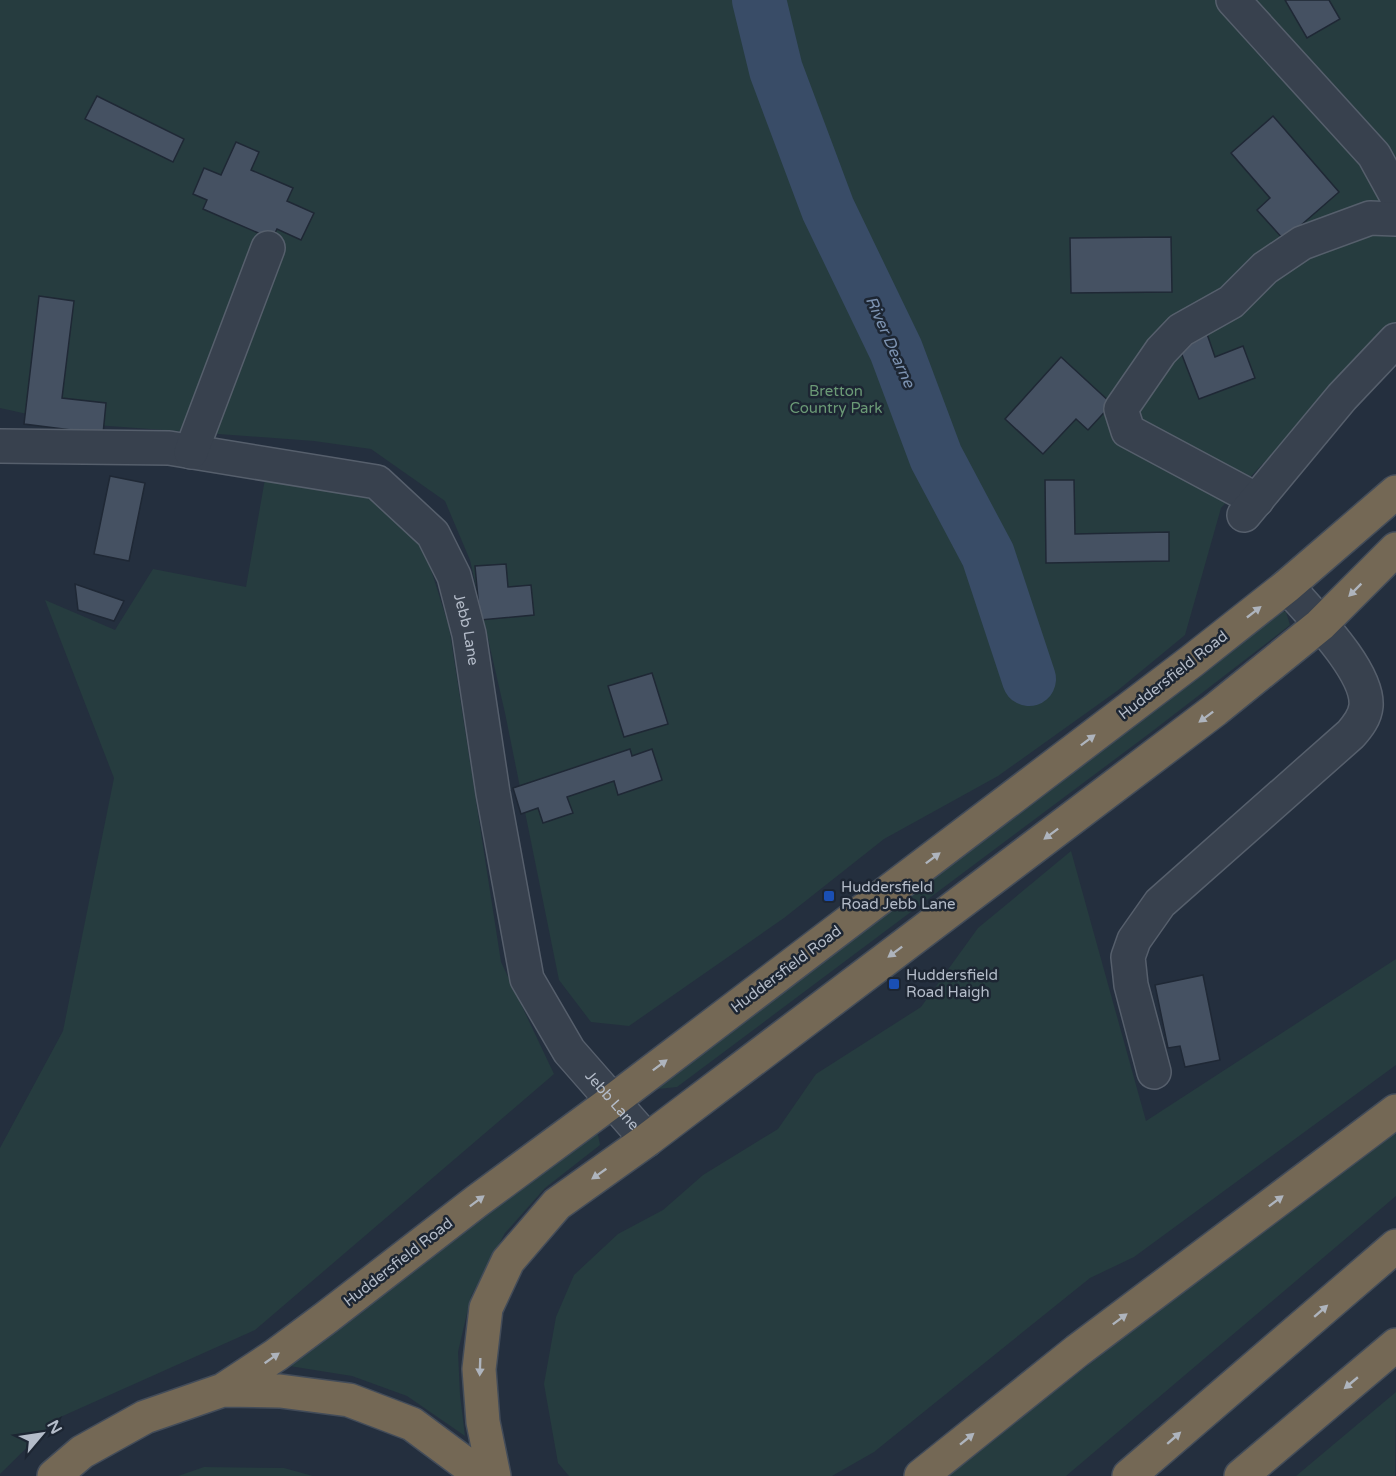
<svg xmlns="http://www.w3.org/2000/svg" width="1396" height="1476" font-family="'Varela Round',sans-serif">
  <rect width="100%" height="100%" fill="#242f3e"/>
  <path fill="#263c3f" d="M 0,0 L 1396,0 L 1396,323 L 1221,508 L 1185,635 L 1117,691 L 998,776 L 884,839 L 784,918 L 629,1026 L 591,1022 L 559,980 L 505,713 L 470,560 L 445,501 L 371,449 L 314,441 L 68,423 L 0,408 Z
    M 265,479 L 369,497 L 424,547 L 449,627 L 501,962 L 554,1074 L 255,1330 L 56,1419 L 0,1474 L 0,1148 L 63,1031 L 114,778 L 45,600 L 115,630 L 153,569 L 246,587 Z
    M 1274,611 L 1286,612 L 1290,625 L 1150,733 L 677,1087 L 648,1090 Z
    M 1071,851 L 1146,1121 L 1396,959 L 1396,1065 L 1134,1257 L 1090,1278 L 874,1452 L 832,1476 L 569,1476 L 558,1463 L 544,1384 L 556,1317 L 574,1275 L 618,1234 L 663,1210 L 703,1175 L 778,1129 L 816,1074 L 921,1007 L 978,928 Z
    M 1396,1129 L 1396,1196 L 1066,1476 L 945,1476 L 1368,1149 Z
    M 591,1132 L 598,1135 L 600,1145 L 545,1188 L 505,1233 L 471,1296 L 458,1352 L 460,1395 L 465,1436 L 407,1396 L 352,1376 L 283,1365 Z
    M 1396,1392 L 1395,1476 L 1296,1476 Z
    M 204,1467 L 284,1468 L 313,1476 L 178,1476 Z"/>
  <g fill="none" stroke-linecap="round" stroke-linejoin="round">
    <path stroke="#394c67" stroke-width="54" d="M 759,0 L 776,70 L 828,209 L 896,350 L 936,457 L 988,555 L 1029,679"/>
  </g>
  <path fill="#455162" stroke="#1f2835" stroke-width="1.5" d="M 1285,0 L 1329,0 L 1340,19 L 1307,38 Z
    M 97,96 L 184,139 L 173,162 L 85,119 Z
    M 1273,116 L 1339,192 L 1284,240 L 1257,210 L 1270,198 L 1231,153 Z
    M 236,142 L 259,152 L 251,170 L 293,188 L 287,201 L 314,213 L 301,240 L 277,229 L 272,239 L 203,209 L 207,200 L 193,194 L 204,168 L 221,175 Z
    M 1171,237 L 1172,292 L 1071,293 L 1070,238 Z
    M 39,296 L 74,301 L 62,398 L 106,403 L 103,434 L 24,424 Z
    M 1206,331 L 1215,357 L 1243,346 L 1255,378 L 1199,399 L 1177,342 Z
    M 1061,357 L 1112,404 L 1088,430 L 1076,419 L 1043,454 L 1005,419 Z
    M 110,476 L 145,483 L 129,561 L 94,554 Z
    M 1045,480 L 1074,480 L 1075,534 L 1169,532 L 1169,561 L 1046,563 Z
    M 506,564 L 508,587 L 531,585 L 534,615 L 480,620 L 475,566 Z
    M 75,584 L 124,601 L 114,621 L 78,610 Z
    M 652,673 L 668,724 L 624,737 L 608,686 Z
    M 630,749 L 632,756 L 652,749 L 662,780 L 618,795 L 614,781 L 567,797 L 573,813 L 543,823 L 538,808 L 521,814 L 513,788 Z
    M 1203,975 L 1220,1060 L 1185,1067 L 1180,1046 L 1168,1048 L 1155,985 Z"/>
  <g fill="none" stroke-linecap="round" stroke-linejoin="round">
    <defs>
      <g id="minor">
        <path d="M 1233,0 L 1374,155 L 1396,195"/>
        <path id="s1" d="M 0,446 L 169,448 L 377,482 L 433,534 L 454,576 L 469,634 L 493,793 L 527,979 L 569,1051 L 647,1140"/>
        <path d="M 191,452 L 268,248"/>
        <path d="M 1257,500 L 1128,431 L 1121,409 L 1161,351 L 1181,330 L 1231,302 L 1265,268 L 1302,243 L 1370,218 L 1396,219"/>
        <path d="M 1244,515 L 1342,397 L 1396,340"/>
        <path d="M 1154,1072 L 1131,985 L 1128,957 L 1134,940 L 1160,903 L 1351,734 C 1358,726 1365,717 1366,706 C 1369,671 1310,613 1287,586"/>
      </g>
      <path id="highway" d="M 223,1390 L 276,1355 L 327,1317 L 477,1201 L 614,1100 L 1192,661 L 1287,586 L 1396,492
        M 54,1476 L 82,1452 L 145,1417 L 223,1390 L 280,1391 L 349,1400 L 412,1424 L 482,1476
        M 494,1476 L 483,1422 L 479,1369 L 486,1308 L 508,1261 L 557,1204 L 647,1140 L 1215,710 L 1320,625 L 1396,549
        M 921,1476 L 1077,1351 L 1396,1111
        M 1129,1476 L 1396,1246
        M 1241,1476 L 1396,1345"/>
    </defs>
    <use href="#minor" stroke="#565f6c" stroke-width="36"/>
    <use href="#highway" stroke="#434c59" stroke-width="36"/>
    <use href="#minor" stroke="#38414e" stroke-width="33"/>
    <use href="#highway" stroke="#746855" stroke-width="33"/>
  </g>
  <defs><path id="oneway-solid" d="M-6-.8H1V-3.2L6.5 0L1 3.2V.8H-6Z" transform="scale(1.5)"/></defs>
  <g fill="#aeb4bd">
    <use href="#oneway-solid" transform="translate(1355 590) rotate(135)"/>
    <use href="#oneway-solid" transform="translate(1254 612) rotate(-38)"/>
    <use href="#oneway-solid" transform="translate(1206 717) rotate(143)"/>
    <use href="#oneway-solid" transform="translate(1088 740) rotate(-37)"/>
    <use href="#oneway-solid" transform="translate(1051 834) rotate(143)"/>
    <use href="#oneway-solid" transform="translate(933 858) rotate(-37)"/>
    <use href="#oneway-solid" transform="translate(895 952) rotate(143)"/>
    <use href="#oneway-solid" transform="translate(660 1065) rotate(-37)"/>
    <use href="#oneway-solid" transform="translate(599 1174) rotate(145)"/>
    <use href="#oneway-solid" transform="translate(477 1201) rotate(-37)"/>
    <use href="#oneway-solid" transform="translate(1276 1201) rotate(-37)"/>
    <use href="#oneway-solid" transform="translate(1321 1311) rotate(-41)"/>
    <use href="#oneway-solid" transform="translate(1120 1319) rotate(-37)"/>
    <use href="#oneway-solid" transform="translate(272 1358) rotate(-35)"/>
    <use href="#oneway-solid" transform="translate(480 1367) rotate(92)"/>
    <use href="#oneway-solid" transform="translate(1351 1383) rotate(140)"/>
    <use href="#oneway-solid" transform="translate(1174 1438) rotate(-41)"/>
    <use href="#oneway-solid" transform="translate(967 1439) rotate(-39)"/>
  </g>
  <g fill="#1a4fb4" stroke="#1d2633" stroke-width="2">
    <rect x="823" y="890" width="12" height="12" rx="3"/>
    <rect x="888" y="978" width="12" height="12" rx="3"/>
  </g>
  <g text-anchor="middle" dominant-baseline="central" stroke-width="5" stroke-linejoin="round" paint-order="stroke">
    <g font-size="15" fill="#6b9a76" stroke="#1d2633">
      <text x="836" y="391">Bretton<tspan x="836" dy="17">Country Park</tspan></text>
    </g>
    <g font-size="15" fill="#b4bcc9" stroke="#1d2633">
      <text stroke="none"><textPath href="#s1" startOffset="558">Jebb Lane</textPath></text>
      <text transform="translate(1173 675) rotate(-38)">Huddersfield Road</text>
      <text transform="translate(786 969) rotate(-37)">Huddersfield Road</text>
      <text stroke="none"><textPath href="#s1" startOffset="1062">Jebb Lane</textPath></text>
      <text transform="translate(398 1262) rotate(-38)">Huddersfield Road</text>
    </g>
    <g font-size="15" fill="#b4bcc9" stroke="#1d2633" text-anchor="start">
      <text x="841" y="887">Huddersfield<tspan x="841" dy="17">Road Jebb Lane</tspan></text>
      <text x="906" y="975">Huddersfield<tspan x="906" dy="17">Road Haigh</tspan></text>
    </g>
    <g font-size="16" font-style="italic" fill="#7c92b1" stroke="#1d2633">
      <text transform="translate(890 342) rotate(66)">River Dearne</text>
    </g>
  </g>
  <g transform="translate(42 1434) rotate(61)" stroke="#1d2633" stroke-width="4.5" paint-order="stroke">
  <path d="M0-4.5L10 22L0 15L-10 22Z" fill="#b4bcc9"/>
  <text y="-9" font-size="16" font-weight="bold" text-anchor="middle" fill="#b4bcc9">N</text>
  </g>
</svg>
